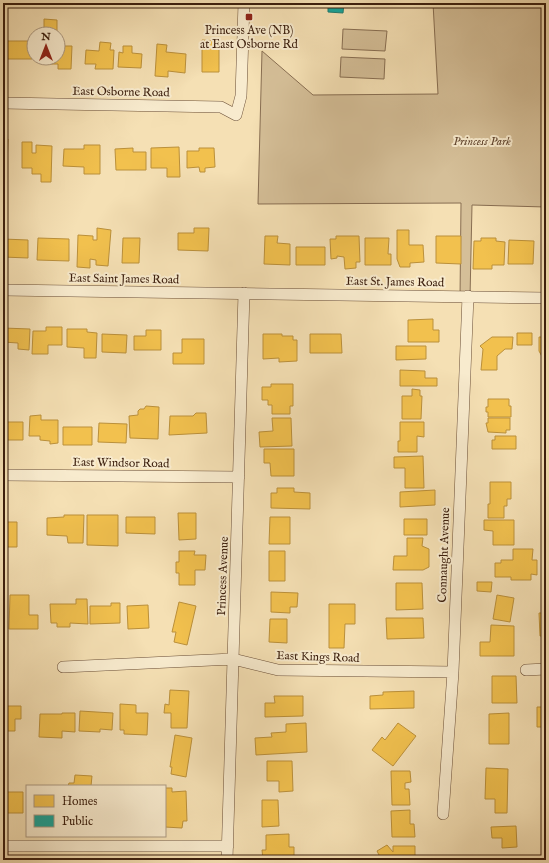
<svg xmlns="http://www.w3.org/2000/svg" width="549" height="863" font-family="'IM FELL English',serif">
  <rect width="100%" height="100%" fill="#f5e0b4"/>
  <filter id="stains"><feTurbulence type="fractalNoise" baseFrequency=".005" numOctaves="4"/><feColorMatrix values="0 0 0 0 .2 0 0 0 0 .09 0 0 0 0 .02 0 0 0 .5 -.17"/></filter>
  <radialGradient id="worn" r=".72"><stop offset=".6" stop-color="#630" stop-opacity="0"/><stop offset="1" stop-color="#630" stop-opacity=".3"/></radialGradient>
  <path fill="#d5bf98" stroke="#886e52" d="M 433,3 L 546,3 L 546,207 L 472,205 L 470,298 L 460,298 L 461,203 L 258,204 L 262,51 L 313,95 L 438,94 Z
    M 343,29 L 387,31 L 385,51 L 342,49 Z
    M 341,57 L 385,59 L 384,79 L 340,77 Z"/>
  <path fill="#f2c14e" stroke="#bb903a" d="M 44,19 L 57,20 L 57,32 L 44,32 Z
    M 202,40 L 219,41 L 219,72 L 202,72 Z
    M 7,41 L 32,41 L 32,59 L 7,59 Z
    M 100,42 L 111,43 L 110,50 L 114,50 L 113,69 L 95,69 L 96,64 L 85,64 L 86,50 L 99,51 Z
    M 157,44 L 167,45 L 166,52 L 186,54 L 185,73 L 168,71 L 168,77 L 155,76 Z
    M 58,46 L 72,46 L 71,69 L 58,69 L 58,64 L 48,64 L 48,58 L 58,58 Z
    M 123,46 L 132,46 L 132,53 L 142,54 L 141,68 L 118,67 L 119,52 L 123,53 Z
    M 3,139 L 8,139 L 7,166 L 3,166 Z
    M 22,142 L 32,142 L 32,153 L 36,153 L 36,145 L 52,146 L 51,182 L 41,182 L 41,174 L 32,174 L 32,168 L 22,168 Z
    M 84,145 L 100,145 L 100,174 L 84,174 L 84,167 L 63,166 L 64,149 L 84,149 Z
    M 179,147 L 180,177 L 167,177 L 167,168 L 151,168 L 151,148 Z
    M 133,148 L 133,152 L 146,152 L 146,170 L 116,170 L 115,149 Z
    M 199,148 L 214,148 L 215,167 L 205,168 L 205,172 L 200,172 L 199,167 L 187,168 L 187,151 L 199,151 Z
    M 97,228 L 111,230 L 108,266 L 96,265 L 96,260 L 90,259 L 90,268 L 77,267 L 78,235 L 93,236 L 93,240 L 97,240 Z
    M 194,228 L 209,228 L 208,251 L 178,250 L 178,233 L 194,233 Z
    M 397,230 L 409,230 L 409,245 L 423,245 L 424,262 L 410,263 L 410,267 L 400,267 L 397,259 Z
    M 265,236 L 278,236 L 277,243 L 290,244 L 290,265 L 264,264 Z
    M 336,236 L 359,236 L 360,262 L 356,262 L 356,268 L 345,269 L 344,257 L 337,256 L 337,258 L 331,259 L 330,239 L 336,239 Z
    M 436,236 L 461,236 L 461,264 L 436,263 Z
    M 38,238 L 69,239 L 69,261 L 37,260 Z
    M 123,238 L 140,238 L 139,263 L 122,263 Z
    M 365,238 L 389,238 L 388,254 L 391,254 L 391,265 L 365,265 Z
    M 481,238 L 496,238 L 496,241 L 505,242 L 504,265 L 492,265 L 492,269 L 473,269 L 474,241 L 481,241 Z
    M 3,239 L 28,240 L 28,258 L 3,257 Z
    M 509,240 L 534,241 L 533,264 L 508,264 Z
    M 296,247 L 325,247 L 325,265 L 296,265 Z
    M 433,319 L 433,330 L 439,330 L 439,342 L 408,342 L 408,320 Z
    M 46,327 L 62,327 L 62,345 L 48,345 L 48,354 L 32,354 L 33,331 L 46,331 Z
    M 3,328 L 30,329 L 29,350 L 18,349 L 18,343 L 3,342 Z
    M 67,329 L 87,329 L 87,332 L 97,333 L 96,358 L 84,358 L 84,348 L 67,347 Z
    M 146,330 L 161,330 L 161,350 L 134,350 L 134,336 L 146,336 Z
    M 517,333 L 532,333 L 532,345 L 517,345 Z
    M 102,334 L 127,335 L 126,353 L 102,352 Z
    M 263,334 L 282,334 L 282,336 L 293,336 L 293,340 L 297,340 L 297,361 L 279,362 L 279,358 L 263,359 Z
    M 310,334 L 341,334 L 342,353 L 310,353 Z
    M 492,337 L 513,337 L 512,349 L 505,349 L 497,356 L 497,370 L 481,370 L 483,349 L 480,346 Z
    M 539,337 L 546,337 L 546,364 L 539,351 Z
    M 182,339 L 204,339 L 204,364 L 173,364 L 173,353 L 182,353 Z
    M 396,346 L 426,346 L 426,359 L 396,360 Z
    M 400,370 L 425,371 L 425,378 L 437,378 L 437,386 L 400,386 Z
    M 271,384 L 293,384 L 293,406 L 290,406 L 290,414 L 272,414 L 272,405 L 268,405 L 268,400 L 262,400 L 262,387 L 271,387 Z
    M 412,389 L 420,390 L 420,396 L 422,396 L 421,419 L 402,419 L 402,396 L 412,396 Z
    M 488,399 L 509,399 L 509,406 L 511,406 L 511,417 L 488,417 L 488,412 L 486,412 L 486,407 L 488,407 Z
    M 146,406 L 159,407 L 158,439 L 130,438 L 129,416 L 138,415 L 138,411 L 140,409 L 144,409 Z
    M 196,413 L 206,413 L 207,433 L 169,435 L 170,416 L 193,416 Z
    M 41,415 L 41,420 L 58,420 L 58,443 L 50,444 L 50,441 L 40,440 L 40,436 L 29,436 L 30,416 Z
    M 272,418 L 291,418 L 292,446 L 260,447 L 259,432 L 273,431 Z
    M 488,418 L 510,418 L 510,430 L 506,430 L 506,433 L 488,432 L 486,423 L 488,423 Z
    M 3,422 L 23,422 L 23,440 L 3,440 Z
    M 400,422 L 424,422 L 424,437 L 417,436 L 417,452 L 398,452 L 398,441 L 400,441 Z
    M 99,423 L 127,424 L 126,443 L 98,442 Z
    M 63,427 L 92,427 L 92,445 L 63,445 Z
    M 495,436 L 516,436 L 516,449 L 492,449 L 492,440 L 495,440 Z
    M 264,449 L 294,449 L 294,476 L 271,476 L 270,463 L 264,463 Z
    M 423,456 L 424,488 L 405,488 L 405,468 L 394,468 L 394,457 Z
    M 490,482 L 511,482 L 511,499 L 507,499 L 507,506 L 504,506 L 504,518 L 488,518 L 488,504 L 490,504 Z
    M 277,488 L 294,488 L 294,492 L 310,493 L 310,509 L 271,508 L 271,493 L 277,493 Z
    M 435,490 L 435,505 L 400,507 L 400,492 Z
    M 178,513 L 196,513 L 196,539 L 179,540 Z
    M 64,515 L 84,515 L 83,543 L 68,543 L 67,536 L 47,535 L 47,518 L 64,517 Z
    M 87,515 L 118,515 L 118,546 L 87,545 Z
    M 126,517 L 155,517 L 155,534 L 126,533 Z
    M 270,517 L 290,517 L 290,544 L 269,544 Z
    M 404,519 L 427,519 L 427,535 L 404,535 Z
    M 484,520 L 514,520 L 514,545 L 493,545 L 493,531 L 484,530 Z
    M 3,522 L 17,522 L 17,547 L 3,547 Z
    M 407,538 L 423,538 L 422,546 L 429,549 L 429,567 L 423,570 L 393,570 L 394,556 L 407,556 Z
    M 513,549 L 533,549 L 532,560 L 537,560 L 537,575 L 531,574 L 531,580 L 511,580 L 511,577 L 495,577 L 495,563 L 501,563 L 501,560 L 513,560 Z
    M 179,551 L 195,551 L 194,555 L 206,555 L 205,570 L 195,570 L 195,585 L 179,585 L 179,573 L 176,573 L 176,562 L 179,562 Z
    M 269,551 L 285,551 L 285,581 L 269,581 Z
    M 477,582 L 492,582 L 491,592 L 477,591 Z
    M 396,583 L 422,583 L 423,609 L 396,610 Z
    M 271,592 L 298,593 L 297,607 L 290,607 L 290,613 L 271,612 Z
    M 10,595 L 29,595 L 29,615 L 38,615 L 38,629 L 9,629 Z
    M 497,595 L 514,598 L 510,622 L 493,619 Z
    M 76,599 L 87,599 L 88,624 L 70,623 L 70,627 L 57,627 L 57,623 L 51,623 L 50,604 L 76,604 Z
    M 179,602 L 196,606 L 187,645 L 174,642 L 176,632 L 172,632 Z
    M 111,603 L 120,603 L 120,623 L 90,624 L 90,606 L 111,606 Z
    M 329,604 L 355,604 L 355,624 L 345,624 L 344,648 L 329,648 Z
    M 148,605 L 149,628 L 128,629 L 127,606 Z
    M 539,613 L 546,613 L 546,636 L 540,636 Z
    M 386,618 L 423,618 L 424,638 L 387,639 Z
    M 270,619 L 287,619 L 287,643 L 269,642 Z
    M 491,625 L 514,626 L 514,656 L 480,656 L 480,642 L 490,642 Z
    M 492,676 L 516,676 L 517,703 L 492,703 Z
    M 170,690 L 189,691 L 187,728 L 171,728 L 171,713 L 164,713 L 165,704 L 169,705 Z
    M 414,691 L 414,708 L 370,709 L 370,696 L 383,695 L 383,692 Z
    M 274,696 L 303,696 L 303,716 L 265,717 L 265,703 L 275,703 Z
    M 120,704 L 136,705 L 136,713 L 148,713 L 147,735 L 124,734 L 124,730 L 120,730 Z
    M 3,706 L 21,706 L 21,719 L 15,719 L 15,731 L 3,731 Z
    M 537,707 L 546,707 L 546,727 L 537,727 Z
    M 80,711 L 113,713 L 112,730 L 100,729 L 100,732 L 79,731 Z
    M 62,713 L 75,713 L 75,732 L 62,731 L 62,738 L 39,737 L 40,714 L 62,714 Z
    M 509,713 L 509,744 L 489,744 L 489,714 Z
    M 306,723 L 307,752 L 256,755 L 255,738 L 272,737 L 271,733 L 286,732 L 286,724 Z
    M 398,723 L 416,736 L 393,766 L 372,750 L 382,737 L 385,740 Z
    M 175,735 L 192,738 L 186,777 L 171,774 L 172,767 L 170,767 Z
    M 267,761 L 292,761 L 293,791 L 279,792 L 279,781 L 267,781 Z
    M 486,768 L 508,769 L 507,813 L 495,813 L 495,799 L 485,799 Z
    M 391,771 L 410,771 L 411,782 L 405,783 L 405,789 L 409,789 L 410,805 L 392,805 Z
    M 75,775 L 92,776 L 91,786 L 68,786 L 69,783 L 74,783 Z
    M 165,788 L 172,788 L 172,792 L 186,791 L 187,821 L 183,821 L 182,828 L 165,827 Z
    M 3,792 L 23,792 L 23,813 L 3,813 Z
    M 262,800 L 278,800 L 279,826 L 262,827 Z
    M 410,810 L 410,824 L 414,824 L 415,837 L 392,837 L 391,811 Z
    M 516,826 L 517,847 L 502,848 L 502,838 L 492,838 L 491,827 Z
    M 289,834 L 289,847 L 294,847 L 294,860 L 263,860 L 262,850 L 266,850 L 266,835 Z
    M 387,845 L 393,852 L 393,846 L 415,846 L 415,857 L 427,857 L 427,860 L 380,860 L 381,859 L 377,851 Z"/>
  <path fill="#17a398" stroke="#227b6e" d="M 328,3 L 344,3 L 343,13 L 328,12 Z"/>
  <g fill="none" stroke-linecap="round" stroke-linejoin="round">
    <defs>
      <path id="street" d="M 3,103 L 221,107 L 236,115 L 241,96 L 244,3
        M 3,290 L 546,298
        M 3,475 L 239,477
        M 63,667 L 233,659 L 278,670 L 453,672
        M 526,670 L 546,669
        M 443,814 L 453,672 L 468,296
        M 3,846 L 228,846
        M 227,860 L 244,293"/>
    </defs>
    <use href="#street" stroke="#6a4e37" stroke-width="12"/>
    <use href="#street" stroke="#f8ebce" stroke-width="11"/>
  </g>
  <rect fill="#8f2418" stroke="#f8ebce" stroke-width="1.5" x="245" y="13" width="8" height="8" rx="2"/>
  <g text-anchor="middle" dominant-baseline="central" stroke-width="4" stroke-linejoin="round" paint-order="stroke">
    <g font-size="12" fill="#3b1e0d" stroke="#f8ebce">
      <text x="249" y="30">Princess Ave (NB)<tspan x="249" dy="14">at East Osborne Rd</tspan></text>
    </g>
    <g font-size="12" fill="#3b1e0d" stroke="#f8ebce">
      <text transform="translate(121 92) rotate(1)">East Osborne Road</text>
      <text transform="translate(124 279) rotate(1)">East Saint James Road</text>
      <text transform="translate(395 282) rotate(1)">East St. James Road</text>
      <text transform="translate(121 463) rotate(1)">East Windsor Road</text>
      <text transform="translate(444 555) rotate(-88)">Connaught Avenue</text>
      <text transform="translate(223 576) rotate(-88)">Princess Avenue</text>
      <text transform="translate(318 657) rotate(2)">East Kings Road</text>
    </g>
    <g font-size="12" font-style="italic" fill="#624630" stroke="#f8ebce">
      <text x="482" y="141">Princess Park</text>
    </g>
  </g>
  <rect width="549" height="863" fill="none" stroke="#f5e0b4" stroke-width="16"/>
  <rect x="4" y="4" width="541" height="855" fill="none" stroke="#3b1e0d" stroke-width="2"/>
  <rect x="8" y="8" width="533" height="847" fill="none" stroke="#3b1e0d"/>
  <rect x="26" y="785" width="140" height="52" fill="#f8ebce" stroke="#ac9981"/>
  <rect x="34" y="795" width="20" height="12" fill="#f2c14e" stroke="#ac9981"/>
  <text x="62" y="805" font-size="12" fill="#3b1e0d">Homes</text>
  <rect x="34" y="815" width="20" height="12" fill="#17a398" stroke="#ac9981"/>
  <text x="62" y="825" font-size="12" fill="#3b1e0d">Public</text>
  <g transform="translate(46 46)"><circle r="19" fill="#f8ebce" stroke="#ac9981"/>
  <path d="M0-3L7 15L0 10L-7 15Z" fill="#8f2418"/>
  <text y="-6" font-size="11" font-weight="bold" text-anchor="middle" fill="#3b1e0d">N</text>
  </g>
  <rect width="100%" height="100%" filter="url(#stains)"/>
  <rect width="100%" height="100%" fill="url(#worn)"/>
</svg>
